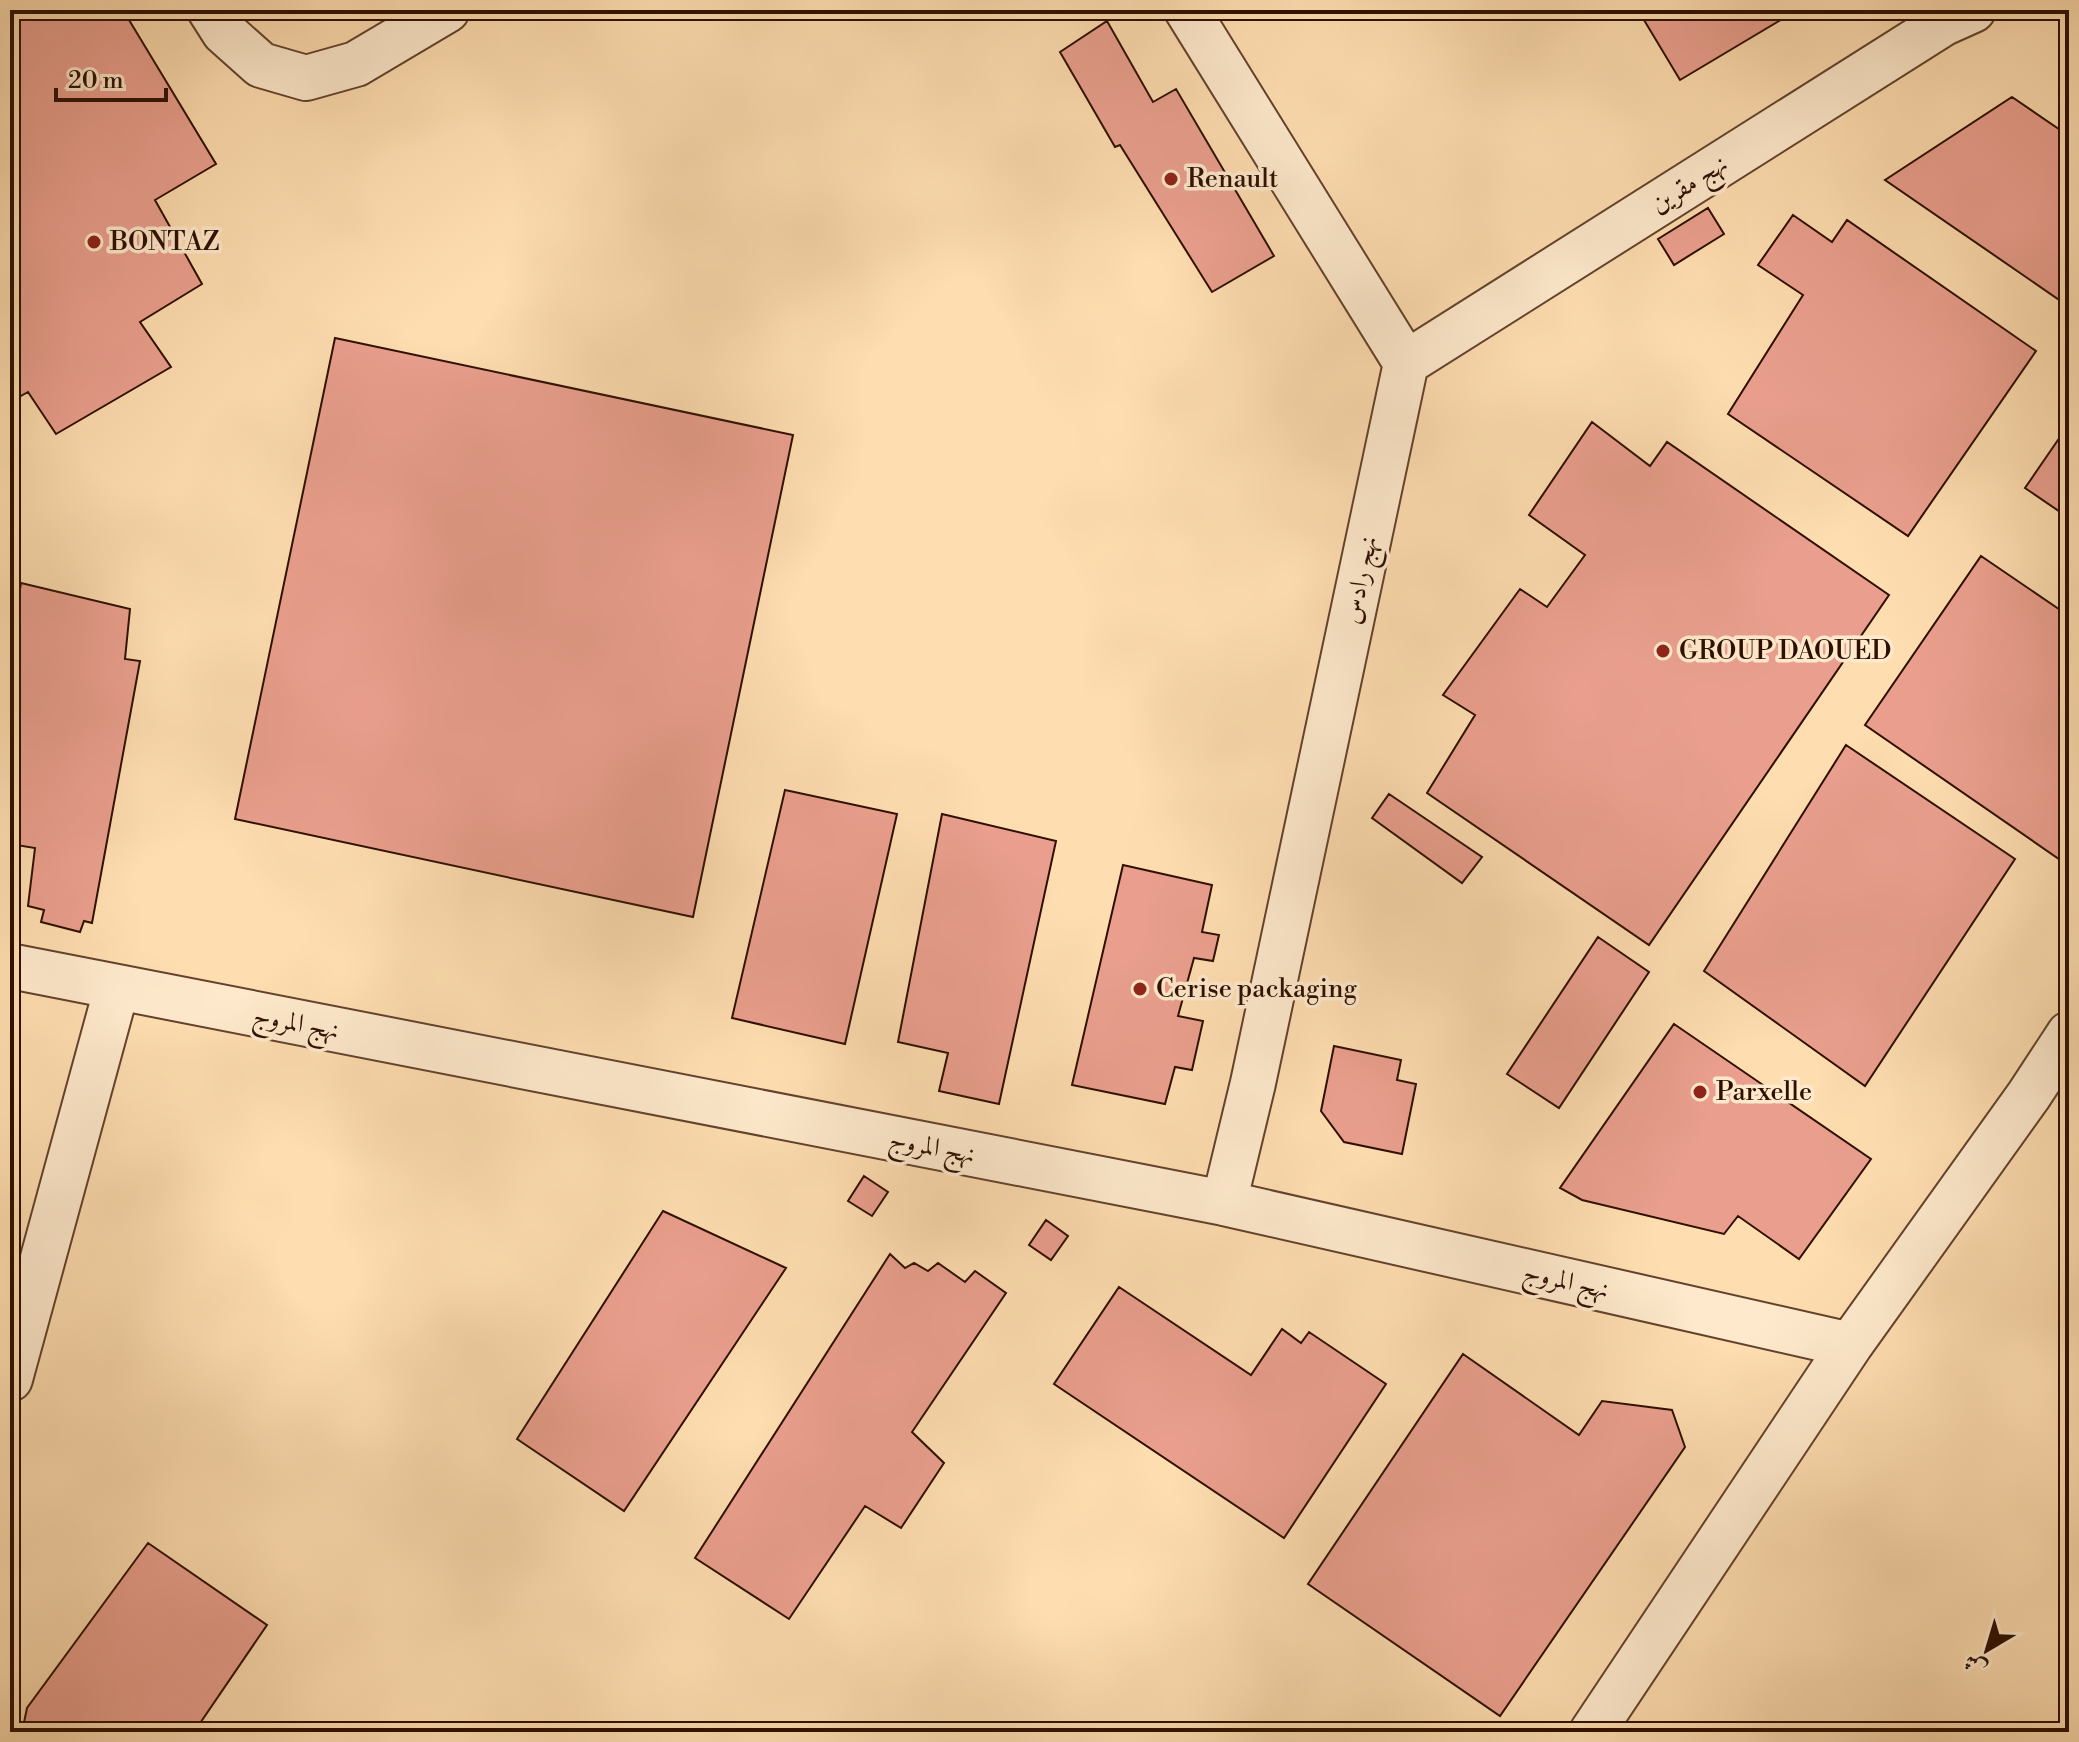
<svg xmlns="http://www.w3.org/2000/svg" width="2079" height="1742" font-family="'Libre Bodoni',Amiri,serif">
  <rect width="100%" height="100%" fill="#feddb0"/>
  <filter id="stains"><feTurbulence type="fractalNoise" baseFrequency=".0025" numOctaves="4"/><feColorMatrix values="0 0 0 0 .2 0 0 0 0 .09 0 0 0 0 .02 0 0 0 .5 -.17"/></filter>
  <radialGradient id="worn" r=".72"><stop offset=".6" stop-color="#630" stop-opacity="0"/><stop offset="1" stop-color="#630" stop-opacity=".3"/></radialGradient>
  <path fill="#ea9f8e" stroke="#2e0f00" stroke-width="2" d="M 10,10 L 123,10 L 216,164 L 155,200 L 202,284 L 140,322 L 171,367 L 56,434 L 28,392 L 10,402 Z
    M 1638,10 L 1786,10 L 1789,15 L 1680,80 Z
    M 1107,21 L 1153,102 L 1176,89 L 1274,256 L 1212,292 L 1120,145 L 1115,147 L 1060,52 Z
    M 2012,97 L 2069,136 L 2068,306 L 1885,180 Z
    M 1708,208 L 1724,234 L 1674,265 L 1658,239 Z
    M 1793,215 L 1832,242 L 1847,220 L 2036,351 L 1908,536 L 1728,414 L 1803,295 L 1758,265 Z
    M 335,338 L 793,435 L 693,917 L 235,819 Z
    M 1592,422 L 1650,466 L 1667,442 L 1889,595 L 1649,945 L 1427,793 L 1475,715 L 1443,695 L 1520,589 L 1547,607 L 1585,555 L 1529,515 Z
    M 2069,424 L 2069,518 L 2025,488 Z
    M 1981,556 L 2069,616 L 2069,866 L 1865,725 Z
    M 21,583 L 130,609 L 125,659 L 140,661 L 92,923 L 84,921 L 80,932 L 41,922 L 44,910 L 28,906 L 35,848 L 10,844 L 10,647 Z
    M 1846,745 L 2015,859 L 1865,1086 L 1704,971 Z
    M 785,790 L 897,814 L 845,1044 L 732,1018 Z
    M 1389,794 L 1482,857 L 1462,883 L 1372,818 Z
    M 942,814 L 1056,841 L 999,1104 L 939,1091 L 948,1053 L 898,1042 Z
    M 1123,865 L 1212,885 L 1202,932 L 1219,935 L 1213,961 L 1194,958 L 1178,1016 L 1203,1021 L 1192,1070 L 1175,1067 L 1165,1104 L 1072,1085 Z
    M 1598,937 L 1649,972 L 1559,1108 L 1507,1074 Z
    M 1674,1024 L 1871,1159 L 1799,1259 L 1738,1216 L 1724,1234 L 1582,1200 L 1560,1188 Z
    M 1334,1046 L 1401,1060 L 1397,1080 L 1416,1084 L 1402,1154 L 1344,1142 L 1321,1111 Z
    M 10,1052 L 18,1064 L 10,1096 Z
    M 864,1176 L 888,1192 L 872,1216 L 848,1201 Z
    M 663,1211 L 786,1268 L 624,1511 L 517,1439 Z
    M 1046,1220 L 1068,1236 L 1051,1260 L 1029,1245 Z
    M 890,1254 L 905,1268 L 914,1263 L 928,1271 L 938,1263 L 965,1282 L 975,1271 L 1006,1293 L 912,1432 L 944,1463 L 901,1528 L 865,1506 L 789,1619 L 695,1558 Z
    M 1119,1287 L 1251,1375 L 1282,1329 L 1301,1343 L 1309,1332 L 1386,1384 L 1284,1538 L 1054,1384 Z
    M 1463,1354 L 1579,1435 L 1602,1401 L 1672,1410 L 1685,1447 L 1500,1716 L 1308,1584 Z
    M 148,1543 L 267,1625 L 194,1732 L 22,1732 L 27,1708 Z"/>
  <g fill="none" stroke-linecap="round" stroke-linejoin="round">
    <defs>
      <path id="minor" d="M 210,10 L 224,32 L 261,65 L 306,78 L 356,64 L 447,10
        M 1187,10 L 1406,363 L 1253,1083 L 1224,1203
        M 1406,363 L 1944,23 L 1973,10
        M 10,966 L 1224,1203 L 1850,1345
        M 10,1379 L 117,987
        M 1592,1732 L 1850,1345 L 2029,1095 L 2069,1034"/>
    </defs>
    <use href="#minor" stroke="#62422c" stroke-width="48"/>
    <use href="#minor" stroke="#fee9cc" stroke-width="44"/>
  </g>
  <g fill="#8f2418" stroke="#fee9cc" stroke-width="3">
    <circle cx="1171" cy="179" r="8"/>
    <circle cx="94" cy="242" r="8"/>
    <circle cx="1663" cy="651" r="8"/>
    <circle cx="1140" cy="989" r="8"/>
    <circle cx="1700" cy="1092" r="8"/>
  </g>
  <g text-anchor="middle" dominant-baseline="central" stroke-width="7" stroke-linejoin="round" paint-order="stroke">
    <g font-size="26" fill="#2e0f00" stroke="#fee9cc" text-anchor="start">
      <text x="1187" y="179">Renault</text>
      <text x="110" y="242">BONTAZ</text>
      <text x="1679" y="651">GROUP DAOUED</text>
      <text x="1156" y="989">Cerise packaging</text>
      <text x="1716" y="1092">Parxelle</text>
    </g>
    <g font-size="26" fill="#2e0f00" stroke="#fee9cc">
      <text transform="translate(1689 184) rotate(-32)">نهج مقرين</text>
      <text transform="translate(1360 580) rotate(-78)">نهج رادس</text>
      <text transform="translate(296 1023) rotate(11)">نهج المروج</text>
      <text transform="translate(932 1147) rotate(11)">نهج المروج</text>
      <text transform="translate(1566 1281) rotate(13)">نهج المروج</text>
    </g>
  </g>
  <rect width="2079" height="1742" fill="none" stroke="#feddb0" stroke-width="40"/>
  <rect x="12" y="12" width="2055" height="1718" fill="none" stroke="#2e0f00" stroke-width="4"/>
  <rect x="20" y="20" width="2039" height="1702" fill="none" stroke="#2e0f00" stroke-width="2"/>
  <g transform="translate(1987 1650) rotate(218)" stroke="#fee9cc" stroke-width="6" paint-order="stroke">
  <path d="M0-6L14 30L0 20L-14 30Z" fill="#2e0f00"/>
  <text y="-12" font-size="22" font-weight="bold" text-anchor="middle" fill="#2e0f00">ش</text>
  </g>
  <path d="M56 88v12h110v-12" fill="none" stroke="#2e0f00" stroke-width="4"/>
  <text x="68" y="88" font-size="24" fill="#2e0f00" stroke="#fee9cc" stroke-width="6" paint-order="stroke">20 m</text>
  <rect width="100%" height="100%" filter="url(#stains)"/>
  <rect width="100%" height="100%" fill="url(#worn)"/>
</svg>
